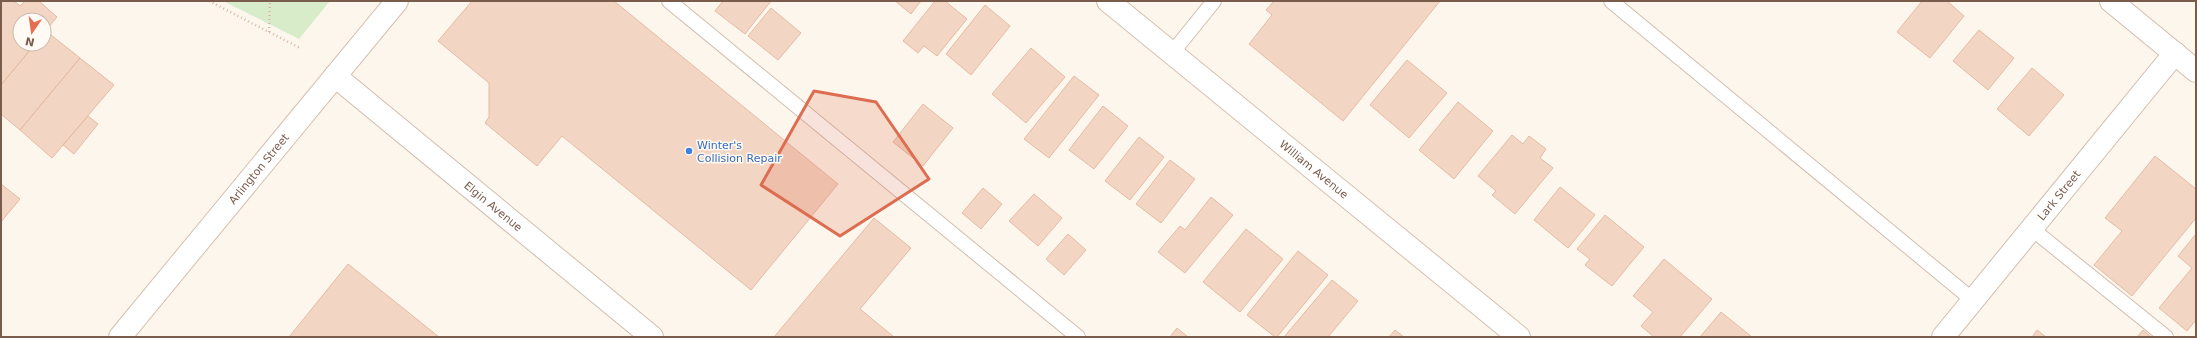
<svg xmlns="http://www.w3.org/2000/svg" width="2197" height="338" font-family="'DejaVu Sans',sans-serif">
  <rect width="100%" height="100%" fill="#fdf6ec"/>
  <path fill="#d8ecc9" d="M 223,1 L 330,1 L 299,39 Z"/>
  <path fill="#f3d5c3" stroke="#e6bba3" d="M 1,1 L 14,1 L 20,6 L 25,1 L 39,1 L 57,17 L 44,33 L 44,20 L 20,20 L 20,44 L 35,44 L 1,85 Z
    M 472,1 L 614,1 L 838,184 L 751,290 L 562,136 L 537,166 L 485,123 L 489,117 L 489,83 L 438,41 Z
    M 723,1 L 771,1 L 745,34 L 715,11 Z
    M 895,1 L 921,1 L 911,14 Z
    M 935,1 L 945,1 L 967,19 L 937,56 L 924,46 L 918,53 L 903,41 Z
    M 1274,1 L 1440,1 L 1343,121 L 1249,44 L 1272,15 L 1266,10 Z
    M 1922,1 L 1947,1 L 1964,16 L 1930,58 L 1897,32 Z
    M 985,5 L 1010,26 L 971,75 L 946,54 Z
    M 771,8 L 801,33 L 778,60 L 748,36 Z
    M 1979,30 L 2014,58 L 1988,90 L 1953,61 Z
    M 46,31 L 80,58 L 20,130 L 1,114 L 1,85 L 35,44 L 44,44 L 44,33 Z
    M 1031,48 L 1065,77 L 1026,123 L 992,94 Z
    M 80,58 L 114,85 L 52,158 L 20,130 Z
    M 1407,60 L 1447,93 L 1409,138 L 1370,105 Z
    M 2032,68 L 2064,95 L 2029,136 L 1997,109 Z
    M 1074,76 L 1099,95 L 1049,158 L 1024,139 Z
    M 1458,102 L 1493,131 L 1454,179 L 1419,150 Z
    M 923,104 L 953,128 L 923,166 L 893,142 Z
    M 1103,106 L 1128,126 L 1094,169 L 1069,150 Z
    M 88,116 L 98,124 L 74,154 L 63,145 Z
    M 1512,135 L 1523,144 L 1529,136 L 1546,149 L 1540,158 L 1553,168 L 1515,214 L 1492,195 L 1496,191 L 1478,176 Z
    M 1139,137 L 1164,157 L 1130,200 L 1105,181 Z
    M 2155,156 L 2196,189 L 2196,218 L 2132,296 L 2094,265 L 2122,231 L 2105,218 Z
    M 1170,160 L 1195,179 L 1161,223 L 1136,204 Z
    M 1,184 L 20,199 L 1,222 Z
    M 1560,187 L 1595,215 L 1568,248 L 1534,220 Z
    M 983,188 L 1002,204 L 981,229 L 962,213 Z
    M 1034,194 L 1062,218 L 1038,246 L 1009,221 Z
    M 1211,197 L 1233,215 L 1185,273 L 1158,252 L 1180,226 L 1185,230 Z
    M 1605,215 L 1644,247 L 1612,286 L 1585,265 L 1590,259 L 1577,249 Z
    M 874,218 L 911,248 L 860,309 L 894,337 L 774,337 Z
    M 1246,229 L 1283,259 L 1240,312 L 1203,282 Z
    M 1068,234 L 1086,250 L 1064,275 L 1046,259 Z
    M 2196,234 L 2196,320 L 2187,331 L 2159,308 L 2192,268 L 2178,256 Z
    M 1298,251 L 1328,275 L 1277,337 L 1275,337 L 1247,315 Z
    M 1664,259 L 1712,299 L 1680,337 L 1654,337 L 1641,326 L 1653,312 L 1633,296 Z
    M 348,264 L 439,337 L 289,337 Z
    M 1332,280 L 1358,301 L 1328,337 L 1284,337 Z
    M 1721,312 L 1752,337 L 1700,337 Z
    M 1177,328 L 1188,337 L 1170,337 Z
    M 1395,330 L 1404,337 L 1389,337 Z
    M 2037,330 L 2046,337 L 2032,337 Z
    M 2143,330 L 2151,337 L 2137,337 Z"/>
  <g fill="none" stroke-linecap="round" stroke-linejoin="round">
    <defs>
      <path id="service" d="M 669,1 L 1078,337
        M 1611,1 L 1974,301
        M 1172,53 L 1214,1
        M 2032,229 L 2166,337"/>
      <g id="minor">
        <path d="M 2111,1 L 2196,71"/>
        <path id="s1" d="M 335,76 L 652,337"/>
        <path id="s2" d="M 1943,337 L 2175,53"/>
      </g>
      <g id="secondary">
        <path id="s3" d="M 1108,1 L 1519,337"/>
        <path id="s4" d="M 120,337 L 397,1"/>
      </g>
    </defs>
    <use href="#service" stroke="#d1beb0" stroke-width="16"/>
    <use href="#minor" stroke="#d1beb0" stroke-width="24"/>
    <use href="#secondary" stroke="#d6c0b0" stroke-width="24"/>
    <path stroke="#d9b8a5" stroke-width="2.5" stroke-dasharray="1 3" stroke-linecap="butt" d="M 209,1 L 300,48
      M 269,32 L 270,1"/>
    <use href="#service" stroke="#fff" stroke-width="14"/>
    <use href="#minor" stroke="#fff" stroke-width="22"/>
    <use href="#secondary" stroke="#fff" stroke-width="22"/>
  </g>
  <path fill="#dc6d51" fill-opacity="0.2" stroke="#dc6d51" stroke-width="3" stroke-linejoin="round" d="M 814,91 L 876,102 L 929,179 L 840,236 L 761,185 Z"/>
  <circle fill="#3f7fe0" stroke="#fffaf3" stroke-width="1.5" cx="689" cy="151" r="4"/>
  <g text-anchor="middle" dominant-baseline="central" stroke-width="3" stroke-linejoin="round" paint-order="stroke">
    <g font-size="11" fill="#366cbe" stroke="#fffaf3" text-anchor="start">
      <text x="697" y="145">Winter's<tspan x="697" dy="13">Collision Repair</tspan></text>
    </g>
    <g font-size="11" fill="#7a5c4d" stroke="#fffaf3">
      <text stroke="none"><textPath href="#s4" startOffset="218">Arlington Street</textPath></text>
      <text stroke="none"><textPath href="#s3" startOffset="266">William Avenue</textPath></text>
      <text stroke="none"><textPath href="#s2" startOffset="183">Lark Street</textPath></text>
      <text stroke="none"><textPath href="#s1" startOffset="205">Elgin Avenue</textPath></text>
    </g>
  </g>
  <rect width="2197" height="338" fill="none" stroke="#7a5c4d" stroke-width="4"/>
  <g transform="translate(32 32) rotate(193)"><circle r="19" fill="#fffaf3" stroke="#cabbb1"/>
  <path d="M0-3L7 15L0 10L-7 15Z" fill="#e76f51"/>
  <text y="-6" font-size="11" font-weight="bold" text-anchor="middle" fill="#7a5c4d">N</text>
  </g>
</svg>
